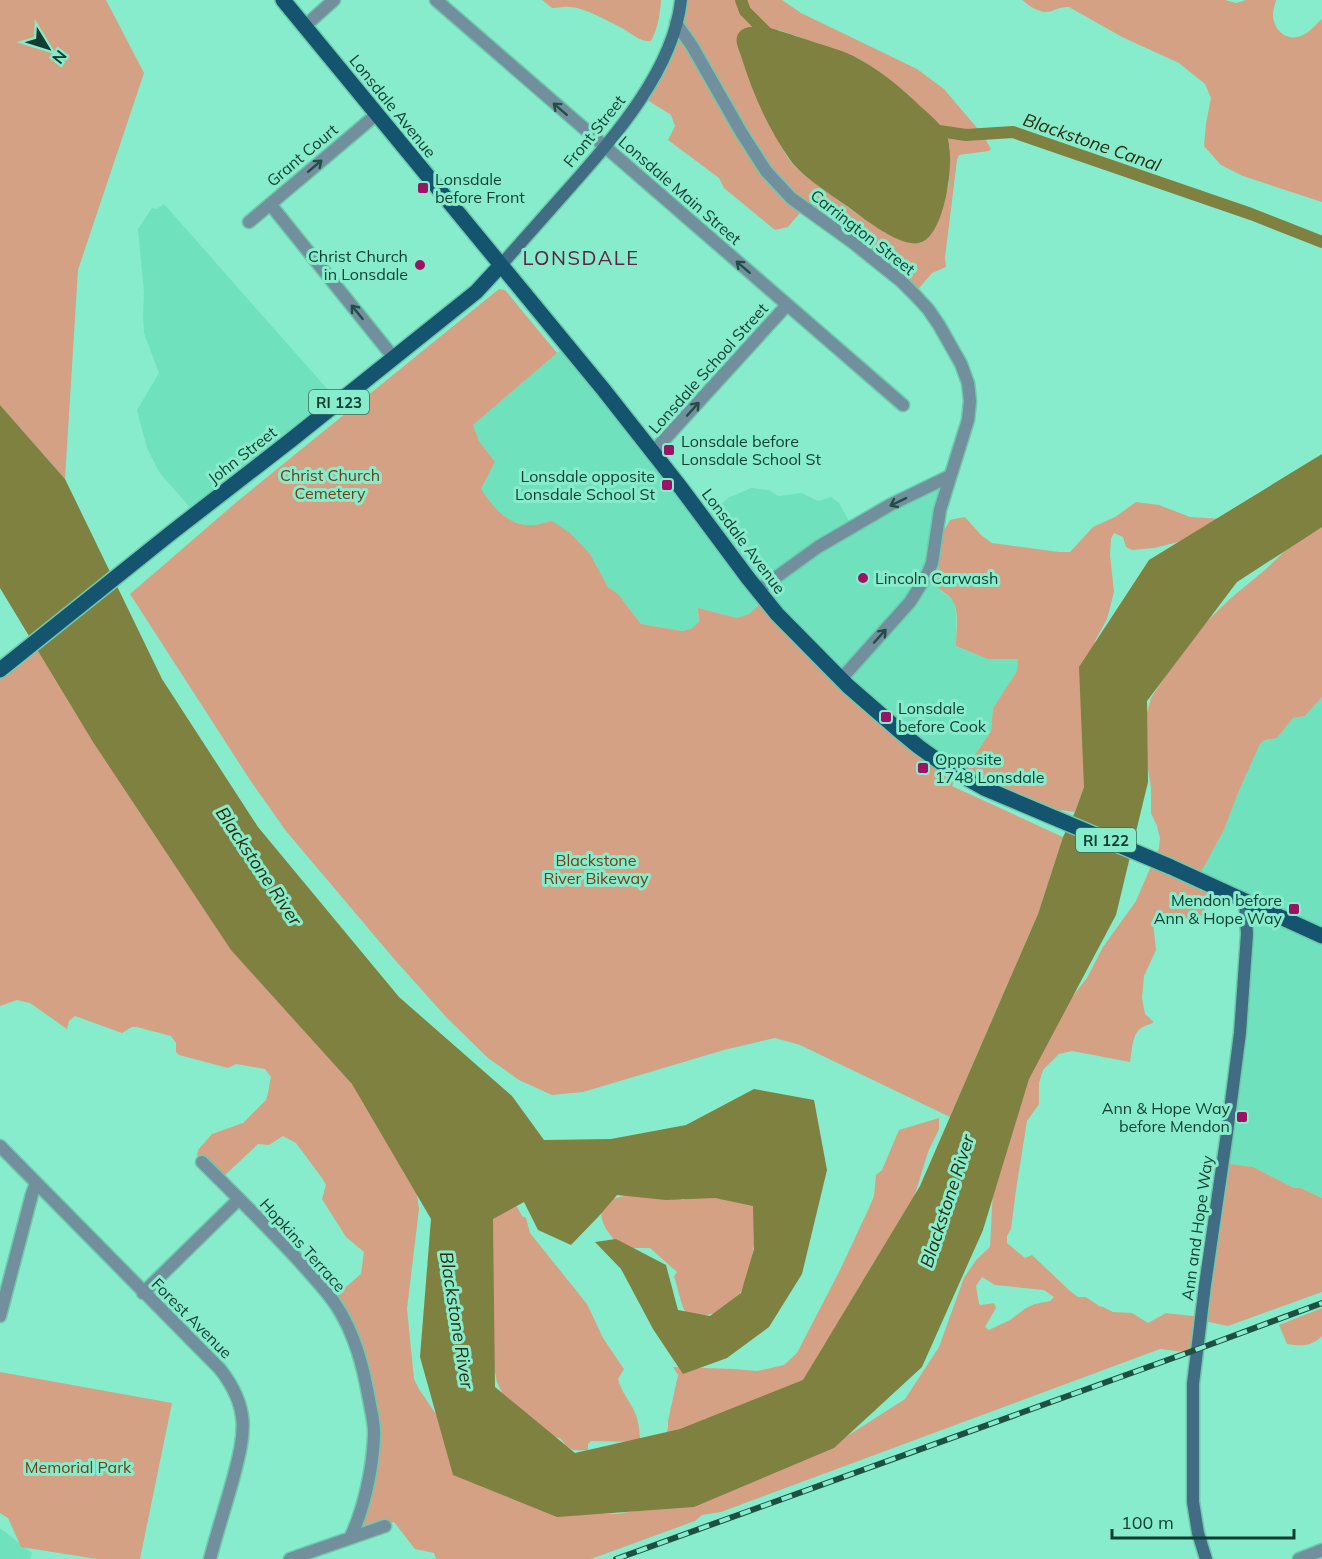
<svg xmlns="http://www.w3.org/2000/svg" width="1322" height="1559" font-family="Mulish,sans-serif">
  <rect width="100%" height="100%" fill="#87eccb"/>
  <path fill="#70e1bd" d="M 164,204 L 337,400 L 194,512 L 159,472 L 147,448 L 137,410 L 159,373 L 144,333 L 143,317 L 144,292 L 138,229 L 152,208 L 157,209 Z
    M 564,347 L 704,519 L 728,498 L 751,488 L 769,490 L 778,496 L 802,493 L 818,501 L 831,497 L 839,503 L 852,526 L 944,480 L 938,523 L 943,532 L 936,587 L 949,597 L 955,603 L 956,617 L 956,646 L 988,659 L 1018,659 L 1017,671 L 993,708 L 991,731 L 961,775 L 762,602 L 749,614 L 737,618 L 698,608 L 699,622 L 692,629 L 682,631 L 641,624 L 618,594 L 608,587 L 590,554 L 552,521 L 530,526 L 511,521 L 496,510 L 481,489 L 495,462 L 479,441 L 473,425 Z
    M 1322,697 L 1322,1198 L 1301,1188 L 1294,1188 L 1253,1167 L 1223,1163 L 1239,1033 L 1246,907 L 1200,874 L 1224,830 L 1238,793 L 1260,744 L 1265,740 L 1277,738 L 1293,718 L 1305,716 Z
    M 0,1528 L 32,1553 L 30,1559 L 0,1559 Z"/>
  <path fill="#d4a185" fill-rule="evenodd" d="M 0,0 L 106,0 L 144,73 L 78,270 L 65,479 L 0,405 Z
    M 542,0 L 661,0 C 660,15 658,28 651,41 C 641,43 631,33 622,28 C 610,22 583,7 570,7 C 564,6 558,8 552,8 Z
    M 678,0 L 782,0 L 801,13 L 917,69 L 944,89 L 983,135 L 991,149 L 989,151 L 959,155 L 957,160 L 945,258 L 946,267 L 932,273 L 915,293 L 804,208 L 788,227 L 775,230 L 724,188 L 719,178 L 668,140 L 675,126 L 671,115 L 641,96 L 664,51 ZM 779,30 L 858,58 L 885,76 L 910,96 L 950,147 L 949,184 L 944,204 L 921,243 C 897,243 877,228 859,215 C 837,199 812,183 793,164 C 784,154 778,140 772,128 C 758,100 747,74 737,43 Z
    M 1022,0 L 1225,0 L 1236,3 L 1246,0 L 1276,0 C 1275,4 1273,10 1273,14 C 1273,30 1287,43 1303,35 C 1310,32 1316,24 1322,19 L 1322,202 L 1243,176 L 1221,165 L 1204,146 L 1206,124 L 1211,98 L 1205,84 L 1179,63 L 1122,37 L 1069,7 C 1062,7 1060,8 1054,10 C 1042,16 1031,7 1022,0 Z
    M 499,289 L 505,290 L 557,353 L 473,425 L 479,441 L 495,462 L 481,489 C 493,506 505,524 529,525 C 536,526 545,522 552,521 L 570,533 L 590,554 L 608,587 L 618,594 L 641,624 L 682,631 L 691,629 L 699,622 L 698,608 L 737,618 L 749,614 L 762,602 L 958,774 L 952,786 L 1063,837 L 1038,914 L 950,1117 L 800,1045 L 775,1038 L 724,1050 L 583,1092 L 552,1095 L 519,1080 L 488,1058 L 447,1018 L 395,960 L 286,831 L 250,780 L 130,594 L 239,500 Z
    M 1136,502 L 1159,505 L 1190,517 L 1240,520 L 1227,530 L 1154,548 L 1132,550 L 1126,547 L 1123,537 L 1114,533 L 1111,539 L 1110,555 L 1114,592 L 1107,619 L 1095,641 L 1084,787 L 1075,812 L 1019,805 L 964,771 L 991,731 L 993,708 L 1017,671 L 1018,659 L 988,659 L 956,646 C 956,635 959,612 954,603 C 951,596 942,591 936,587 L 943,532 L 950,520 L 965,517 L 981,535 L 992,543 L 1059,552 L 1070,552 L 1093,527 L 1115,517 Z
    M 1322,520 L 1322,697 L 1305,716 L 1293,718 L 1277,738 L 1265,740 L 1260,744 L 1238,793 L 1224,830 L 1200,874 L 1215,888 L 1205,908 L 1205,917 L 1199,920 L 1160,917 L 1153,922 L 1156,950 L 1144,976 L 1142,998 L 1145,1014 L 1154,1022 C 1150,1025 1144,1025 1140,1029 C 1132,1035 1132,1052 1130,1062 L 1072,1051 L 1059,1054 L 1043,1070 L 1039,1083 L 1039,1104 L 1027,1121 L 1016,1190 L 1011,1229 L 1007,1236 L 1007,1243 L 1025,1258 L 1032,1255 L 1070,1291 L 1078,1297 L 1086,1297 L 1099,1306 L 1103,1307 L 1113,1312 L 1132,1313 L 1148,1323 L 1166,1313 L 1193,1316 L 1197,1314 L 1223,1163 L 1253,1167 L 1294,1188 L 1301,1188 L 1322,1198 L 1322,1292 L 1228,1326 L 1199,1320 L 1193,1350 L 1185,1352 L 1160,1349 L 721,1512 L 702,1515 L 695,1521 L 591,1559 L 436,1559 L 434,1553 L 415,1549 L 394,1522 L 358,1533 L 372,1435 L 360,1357 L 328,1296 L 347,1286 L 361,1274 L 364,1252 L 346,1237 L 322,1199 L 326,1185 L 322,1178 L 296,1143 L 283,1136 L 269,1145 L 258,1144 L 222,1178 L 218,1177 L 197,1155 L 198,1150 L 212,1134 L 243,1123 L 266,1100 L 268,1093 L 271,1077 L 265,1069 L 236,1064 L 228,1068 L 179,1055 L 176,1052 L 176,1043 L 171,1036 L 137,1027 L 132,1027 L 122,1033 L 75,1016 L 69,1021 L 67,1029 L 30,1003 L 17,1000 L 0,1006 L 0,669 L 33,641 L 382,1094 L 416,1188 L 419,1209 L 407,1309 L 414,1379 L 419,1389 L 473,1469 L 507,1497 L 533,1506 L 572,1512 L 617,1514 L 665,1506 L 838,1442 L 905,1399 L 939,1347 L 964,1278 L 976,1260 L 990,1247 L 995,1152 L 1051,1024 L 1087,978 L 1103,947 L 1136,901 L 1159,848 L 1160,838 L 1157,826 L 1151,813 L 1151,788 L 1145,750 L 1146,716 L 1151,698 L 1192,636 L 1231,598 L 1266,569 L 1308,529 ZM 982,1277 L 995,1285 L 1044,1290 L 1054,1297 L 1050,1301 L 1035,1304 L 1026,1308 L 1010,1320 L 989,1330 L 985,1327 L 996,1308 L 994,1303 L 981,1305 L 979,1304 L 976,1286 Z
    M 939,1118 L 939,1129 L 928,1152 L 907,1220 L 818,1380 L 664,1443 L 668,1428 L 668,1421 L 678,1375 L 673,1367 L 734,1369 L 757,1371 L 784,1365 L 797,1353 L 840,1270 L 869,1208 L 874,1196 L 876,1175 L 882,1170 L 899,1130 Z
    M 506,1187 L 522,1216 L 526,1218 L 530,1233 L 587,1304 L 603,1338 L 624,1369 L 618,1379 C 621,1390 626,1396 631,1405 C 638,1416 640,1429 640,1442 L 591,1441 L 588,1444 L 588,1450 C 572,1451 570,1451 560,1438 L 549,1436 L 512,1415 L 497,1382 L 484,1320 L 490,1215 Z
    M 718,1187 L 756,1204 L 759,1220 L 750,1266 L 751,1273 L 734,1304 L 718,1313 L 705,1315 L 686,1314 C 680,1301 678,1289 674,1276 L 677,1272 L 650,1248 L 621,1248 C 609,1233 595,1221 604,1201 L 628,1195 L 664,1196 L 683,1200 Z
    M 1322,1308 L 1322,1336 C 1311,1347 1302,1346 1287,1344 L 1279,1325 Z
    M 0,1372 L 172,1403 L 140,1559 L 97,1559 L 21,1547 L 8,1518 L 0,1513 Z"/>
  <path fill="#7e813f" d="M 760,26 C 777,29 791,35 808,40 C 825,46 843,50 859,59 C 881,71 902,88 920,106 C 928,113 939,122 945,132 C 958,152 945,239 919,243 C 899,247 863,218 847,206 C 832,196 801,175 791,161 C 769,131 753,94 742,59 C 740,52 735,43 737,37 C 740,26 752,27 760,26 Z
    M 0,405 L 65,479 L 162,679 L 258,827 L 399,997 L 512,1096 L 544,1140 L 611,1139 L 686,1125 L 754,1089 L 814,1100 L 827,1170 L 802,1274 L 769,1327 L 727,1358 L 683,1374 L 653,1329 L 621,1269 L 595,1242 L 616,1239 L 666,1265 L 678,1310 L 710,1316 L 741,1293 L 754,1249 L 753,1206 L 715,1198 L 666,1200 L 617,1195 L 599,1216 L 571,1245 L 538,1230 L 524,1202 L 493,1219 L 495,1387 L 575,1453 L 680,1429 L 803,1380 L 920,1186 L 1038,914 L 1063,837 L 1075,812 L 1084,787 L 1079,667 L 1149,560 L 1322,454 L 1322,527 L 1237,582 L 1147,701 L 1148,782 L 1116,915 L 1029,1079 L 983,1230 L 922,1367 L 834,1448 L 694,1507 L 557,1517 L 453,1475 L 420,1357 L 431,1219 L 352,1084 L 231,950 L 93,742 L 0,588 Z"/>
  <g fill="none" stroke-linecap="round" stroke-linejoin="round">
    <path stroke="#7e813f" stroke-width="12" d="M 741,0 L 745,11 L 771,37
      M 932,129 L 939,131 L 966,135 L 1013,132 L 1251,214 L 1322,242"/>
    <defs>
      <path id="street" d="M 436,0 L 903,405
        M 676,23 L 692,46 L 741,132 L 766,171 L 791,198 L 851,241 L 901,281 L 915,295 L 928,309 L 939,325 L 961,364 L 968,383 L 970,401 L 968,420 L 940,510 L 932,563 L 927,575 L 910,602 L 841,679
        M 305,26 L 334,0
        M 270,204 L 394,358
        M 249,222 L 377,114
        M 653,452 L 787,305
        M 757,591 L 818,547 L 890,505 L 950,476
        M 0,1146 L 220,1369 C 251,1409 245,1434 233,1479 C 226,1505 217,1532 210,1559
        M 202,1162 C 235,1195 269,1228 301,1263 C 313,1277 326,1290 336,1305 C 355,1334 363,1366 369,1399 C 371,1411 375,1424 374,1436 C 373,1467 364,1510 350,1538
        M 143,1293 L 239,1199
        M 0,1316 L 32,1194 L 36,1183
        M 290,1559 L 385,1526
        M 1299,1559 L 1322,1550"/>
      <path id="secondary" d="M 501,265 C 524,239 548,212 571,186 C 615,136 674,69 681,0
        M 1206,1559 L 1198,1533 L 1193,1502 L 1193,1384 L 1205,1285 L 1227,1133 L 1240,1033 L 1247,934 L 1245,901"/>
      <path id="primary" d="M 283,0 L 603,389 L 681,488 L 748,578 L 777,614 L 848,686 L 902,733 L 919,747 L 950,769 L 984,788 L 1171,867 L 1322,936
        M 0,670 L 171,533 L 291,440 L 476,292 L 501,265"/>
    </defs>
    <use href="#street" stroke="#6fc9ac" stroke-width="15"/>
    <use href="#secondary" stroke="#6fc9ac" stroke-width="15"/>
    <use href="#primary" stroke="#6fc9ac" stroke-width="18"/>
    <use href="#street" stroke="#728f9e" stroke-width="12"/>
    <use href="#secondary" stroke="#406d83" stroke-width="12"/>
    <use href="#primary" stroke="#15546f" stroke-width="15"/>
    <defs>
      <path id="rail" d="M 616,1559 L 1198,1349 L 1322,1303"/>
    </defs>
    <use href="#rail" stroke="#1e5041" stroke-width="6"/>
    <use href="#rail" stroke="#87eccb" stroke-width="4" stroke-dasharray="11" stroke-linecap="butt"/>
  </g>
  <defs><path id="oneway-shaft" d="M-6 0H5M1.5-3L5.5 0L1.5 3" fill="none" stroke-width="1.6" stroke-linecap="round" stroke-linejoin="round" transform="scale(1.5)"/></defs>
  <g stroke="#244d46">
    <use href="#oneway-shaft" transform="translate(560 109) rotate(-139)"/>
    <use href="#oneway-shaft" transform="translate(315 166) rotate(-40)"/>
    <use href="#oneway-shaft" transform="translate(743 267) rotate(-139)"/>
    <use href="#oneway-shaft" transform="translate(357 312) rotate(-129)"/>
    <use href="#oneway-shaft" transform="translate(693 409) rotate(-48)"/>
    <use href="#oneway-shaft" transform="translate(898 502) rotate(154)"/>
    <use href="#oneway-shaft" transform="translate(880 636) rotate(-48)"/>
  </g>
  <g fill="#9b1365" stroke="#87eccb" stroke-width="2">
    <rect x="417" y="182" width="12" height="12" rx="3"/>
    <circle cx="420" cy="265" r="6"/>
    <rect x="663" y="444" width="12" height="12" rx="3"/>
    <rect x="661" y="479" width="12" height="12" rx="3"/>
    <circle cx="863" cy="578" r="6"/>
    <rect x="880" y="711" width="12" height="12" rx="3"/>
    <rect x="917" y="762" width="12" height="12" rx="3"/>
    <rect x="1288" y="903" width="12" height="12" rx="3"/>
    <rect x="1236" y="1111" width="12" height="12" rx="3"/>
  </g>
  <g text-anchor="middle" dominant-baseline="central" stroke-width="6" stroke-linejoin="round" paint-order="stroke">
    <g fill="#87eccb" stroke="#34725e" stroke-width="1.5">
      <rect x="309" y="390" width="60" height="24" rx="4.5"/>
      <rect x="1076" y="828" width="60" height="24" rx="4.5"/>
    </g>
    <g font-size="15" font-weight="bold" fill="#113d30">
      <text x="339" y="402">RI 123</text>
      <text x="1106" y="840">RI 122</text>
    </g>
    <g font-size="16" fill="#113d30" stroke="#87eccb">
      <text transform="translate(393 106) rotate(51)">Lonsdale Avenue</text>
      <text transform="translate(594 131) rotate(-51)">Front Street</text>
      <text transform="translate(302 155) rotate(-40)">Grant Court</text>
      <text transform="translate(680 190) rotate(41)">Lonsdale Main Street</text>
      <text transform="translate(863 232) rotate(38)">Carrington Street</text>
      <text transform="translate(708 368) rotate(-48)">Lonsdale School Street</text>
      <text transform="translate(242 455) rotate(-38)">John Street</text>
      <text transform="translate(744 541) rotate(53)">Lonsdale Avenue</text>
      <text transform="translate(1197 1228) rotate(-82)">Ann and Hope Way</text>
      <text transform="translate(303 1245) rotate(48)">Hopkins Terrace</text>
      <text transform="translate(192 1318) rotate(45)">Forest Avenue</text>
    </g>
    <g font-size="16" fill="#113d30" stroke="#87eccb" text-anchor="start">
      <text x="435" y="179">Lonsdale<tspan x="435" dy="18">before Front</tspan></text>
      <text x="408" y="256" text-anchor="end">Christ Church<tspan x="408" dy="18">in Lonsdale</tspan></text>
      <text x="681" y="441">Lonsdale before<tspan x="681" dy="18">Lonsdale School St</tspan></text>
      <text x="655" y="476" text-anchor="end">Lonsdale opposite<tspan x="655" dy="18">Lonsdale School St</tspan></text>
      <text x="875" y="578">Lincoln Carwash</text>
      <text x="898" y="708">Lonsdale<tspan x="898" dy="18">before Cook</tspan></text>
      <text x="935" y="759">Opposite<tspan x="935" dy="18">1748 Lonsdale</tspan></text>
      <text x="1282" y="900" text-anchor="end">Mendon before<tspan x="1282" dy="18">Ann &amp; Hope Way</tspan></text>
      <text x="1230" y="1108" text-anchor="end">Ann &amp; Hope Way<tspan x="1230" dy="18">before Mendon</tspan></text>
    </g>
    <g font-size="16" fill="#753c15" stroke="#87eccb">
      <text x="330" y="475">Christ Church<tspan x="330" dy="18">Cemetery</tspan></text>
      <text x="596" y="860">Blackstone<tspan x="596" dy="18">River Bikeway</tspan></text>
      <text x="78" y="1467">Memorial Park</text>
    </g>
    <g font-size="18" font-style="italic" fill="#2b2b0d" stroke="#87eccb">
      <text transform="translate(1092 142) rotate(19)">Blackstone Canal</text>
      <text transform="translate(259 866) rotate(56)">Blackstone River</text>
      <text transform="translate(947 1201) rotate(-72)">Blackstone River</text>
      <text transform="translate(457 1320) rotate(81)">Blackstone River</text>
    </g>
    <g font-size="20" letter-spacing="1.5" fill="#602142" stroke="#87eccb">
      <text x="581" y="257">LONSDALE</text>
    </g>
  </g>
  <g transform="translate(48 48) rotate(128)" stroke="#87eccb" stroke-width="4.5" paint-order="stroke">
  <path d="M0-4.5L10 22L0 15L-10 22Z" fill="#113d30"/>
  <text y="-9" font-size="16" font-weight="bold" text-anchor="middle" fill="#113d30">N</text>
  </g>
  <path d="M1112 1529v9h182v-9" fill="none" stroke="#113d30" stroke-width="3"/>
  <text x="1121" y="1529" font-size="18" fill="#113d30" stroke="#87eccb" stroke-width="4.5" paint-order="stroke">100 m</text>
</svg>
